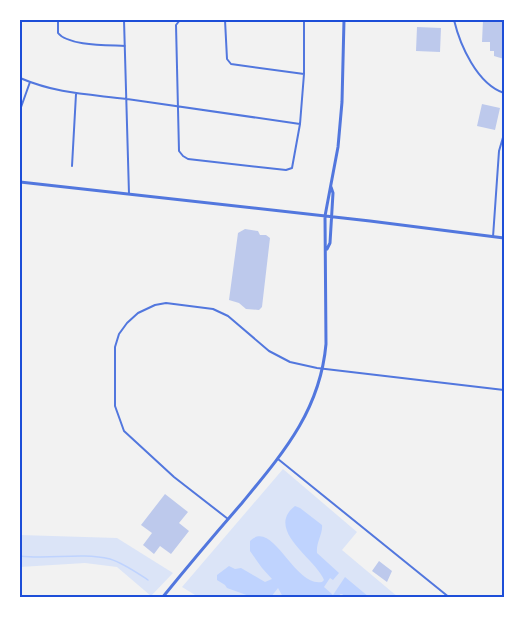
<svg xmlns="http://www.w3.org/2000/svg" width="524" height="617" font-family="Mulish,sans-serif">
  <rect width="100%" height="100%" fill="#f2f2f2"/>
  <path fill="#dbe4f7" d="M 283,469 L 357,532 L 342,550 L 398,597 L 200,598 L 182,587 Z
    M 20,535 L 117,538 L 173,573 L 151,596 L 117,567 L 85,563 L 20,567 Z"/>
  <path fill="#bfd3fe" d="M 295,506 L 300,508 L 322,525 C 323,534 316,542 317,553 L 339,573 L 333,580 L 330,578 L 324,587 L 333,595 L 345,577 L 369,597 L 346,597 L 342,594 L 340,594 L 339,597 L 283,597 L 278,588 L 271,597 L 252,597 L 227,588 L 225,585 L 217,580 L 217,575 L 229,566 L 235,569 L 241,568 L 265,582 L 272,579 L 262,568 L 250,551 L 250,541 C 273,518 294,588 322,582 L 324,580 C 317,560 264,530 295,506 Z"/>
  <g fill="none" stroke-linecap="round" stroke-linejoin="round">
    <path stroke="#bfd3fe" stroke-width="1.5" d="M 20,556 C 49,560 80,552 110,559 C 123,563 136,572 148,580"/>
  </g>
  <path fill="#bdc9ec" d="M 483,20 L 504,20 L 504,59 L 494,56 L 494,51 L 490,51 L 490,42 L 482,42 Z
    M 417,27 L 441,28 L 440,52 L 416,51 Z
    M 482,104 L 500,108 L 495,130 L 477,126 Z
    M 245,229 L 258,231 L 260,235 L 266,235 L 270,238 L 262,307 L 259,310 L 246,309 L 239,303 L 229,300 L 238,233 Z
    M 165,494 L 188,512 L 179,523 L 189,531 L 171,554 L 160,546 L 154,554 L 143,545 L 152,533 L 141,525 Z
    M 379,561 L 392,571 L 387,582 L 372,571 Z"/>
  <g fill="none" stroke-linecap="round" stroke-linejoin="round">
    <path stroke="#5277de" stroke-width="2" d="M 58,20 L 58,33 C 68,46 109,45 125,46
      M 124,20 L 129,194
      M 180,20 L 176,25 L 179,151 L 183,156 L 188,159 L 286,170 L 292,168 L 300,124 L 304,74 L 304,20
      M 225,20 L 227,59 L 231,64 L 304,74
      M 236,20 L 304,21
      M 454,20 C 460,45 477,84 504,93
      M 20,78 C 58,94 87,94 127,99 C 185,107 243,116 300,124
      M 20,110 L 30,82
      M 72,166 L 76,94
      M 493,237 L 499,151 L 504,134
      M 278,459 L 450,598
      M 228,519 L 174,477 L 124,431 L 115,406 L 115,347 L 119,334 L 127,323 L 138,313 L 155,305 L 166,303 L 213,309 L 228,316 L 269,351 L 290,362 L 317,368 L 504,390"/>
    <path stroke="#5277de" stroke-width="3" d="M 20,182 L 370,221 L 504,238
      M 327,249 L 330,243 L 333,193 L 331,187
      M 162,598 C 188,566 215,534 242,503 C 283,453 320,411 326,344 L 325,216 L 338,147 L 342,102 L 344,20"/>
  </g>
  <rect width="524" height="617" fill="none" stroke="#ffffff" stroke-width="42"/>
  <rect x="21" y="21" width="482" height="575" fill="none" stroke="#1d4ed8" stroke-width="2"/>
</svg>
